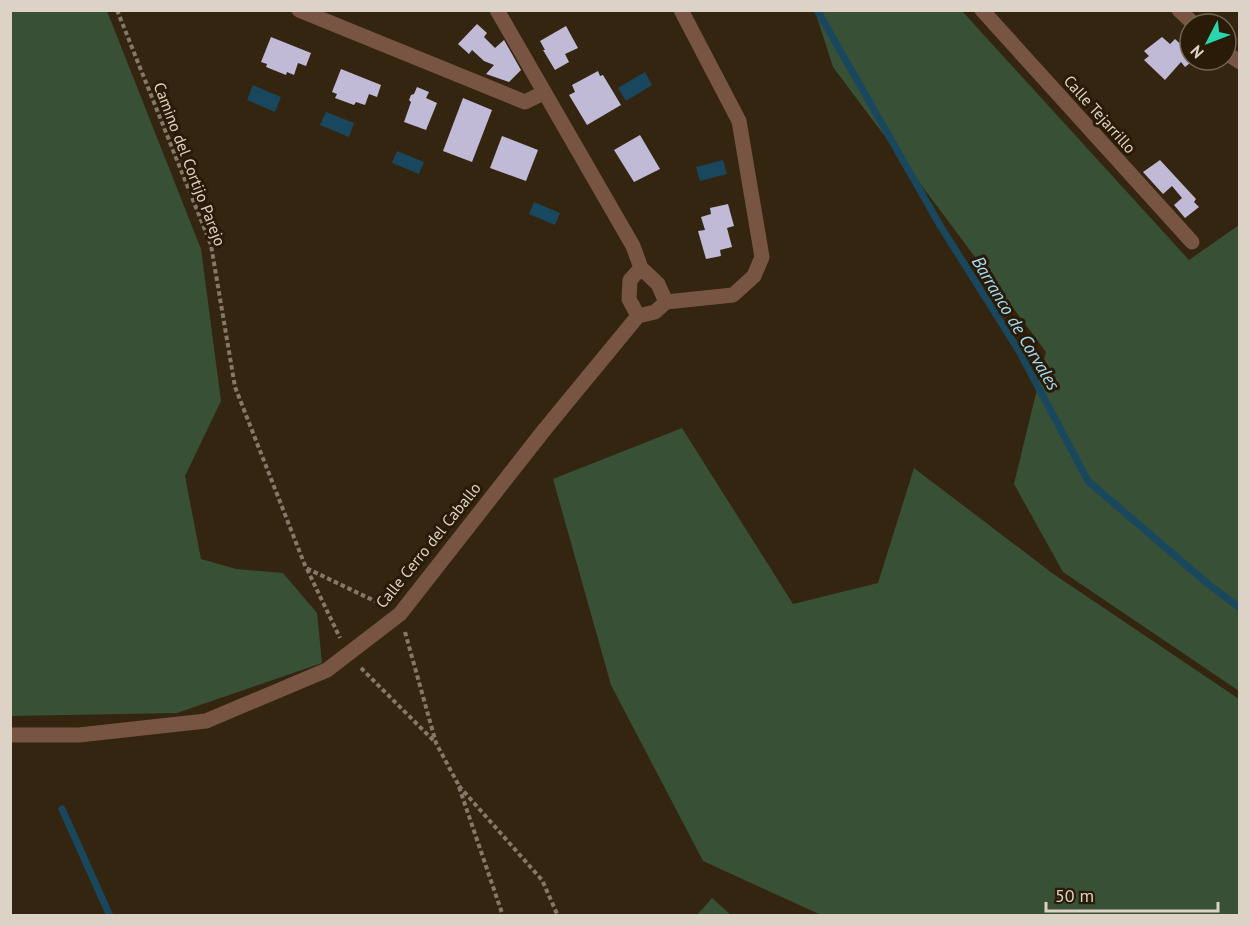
<svg xmlns="http://www.w3.org/2000/svg" width="1250" height="926" font-family="'PT Sans',sans-serif">
  <rect width="100%" height="100%" fill="#342511"/>
  <path fill="#385035" d="M 10,11 L 107,11 L 201,249 L 221,401 L 185,476 L 201,559 L 236,569 L 283,573 L 317,613 L 322,663 L 177,713 L 11,716 Z
    M 815,11 L 962,11 L 1189,260 L 1239,225 L 1239,691 L 1063,572 L 1014,484 L 1046,352 L 833,67 Z
    M 682,428 L 793,604 L 878,583 L 914,468 L 1052,573 L 1239,699 L 1239,915 L 821,915 L 703,861 L 611,685 L 553,479 Z
    M 712,898 L 731,915 L 697,915 Z"/>
  <path fill="#19485e" d="M 645,72 L 652,85 L 626,101 L 618,88 Z
    M 253,85 L 281,97 L 275,112 L 247,100 Z
    M 326,112 L 354,123 L 349,137 L 320,125 Z
    M 397,151 L 424,162 L 419,174 L 392,163 Z
    M 723,160 L 727,174 L 700,181 L 696,167 Z
    M 534,202 L 560,213 L 555,225 L 529,214 Z"/>
  <g fill="none" stroke-linecap="round" stroke-linejoin="round">
    <path stroke="#19485e" stroke-width="7" d="M 817,10 L 941,227 L 1019,351 L 1088,481 L 1208,584 L 1240,608
      M 62,809 L 110,916"/>
  </g>
  <path fill="#c1bad6" d="M 477,24 L 487,33 L 484,37 L 495,48 L 504,40 L 521,70 L 509,82 L 486,74 L 494,65 L 484,61 L 472,50 L 469,54 L 458,44 Z
    M 566,26 L 578,48 L 565,54 L 569,62 L 555,70 L 543,50 L 545,50 L 540,41 Z
    M 271,37 L 311,53 L 306,66 L 298,63 L 294,75 L 287,72 L 286,75 L 266,67 L 267,64 L 261,62 Z
    M 1162,37 L 1170,44 L 1175,39 L 1190,53 L 1190,60 L 1194,60 L 1185,67 L 1181,62 L 1165,80 L 1144,60 L 1149,56 L 1144,51 Z
    M 341,69 L 381,85 L 377,97 L 369,94 L 365,105 L 356,102 L 354,105 L 335,98 L 337,94 L 332,92 Z
    M 598,71 L 600,76 L 603,75 L 621,105 L 587,125 L 569,95 L 575,92 L 572,85 Z
    M 417,87 L 429,92 L 426,98 L 437,103 L 426,130 L 404,122 L 411,102 L 409,100 L 411,95 L 414,94 Z
    M 463,98 L 492,110 L 472,162 L 443,151 Z
    M 640,135 L 660,169 L 634,182 L 614,150 Z
    M 502,136 L 538,150 L 526,181 L 490,168 Z
    M 1160,160 L 1196,199 L 1194,202 L 1199,207 L 1185,218 L 1174,205 L 1182,198 L 1172,186 L 1163,194 L 1143,172 Z
    M 728,204 L 734,226 L 727,228 L 732,247 L 720,250 L 721,256 L 706,259 L 698,231 L 705,230 L 701,217 L 711,214 L 710,208 Z"/>
  <g fill="none" stroke-linecap="round" stroke-linejoin="round">
    <path stroke="#847868" stroke-width="4" stroke-dasharray="4.5 3" stroke-linecap="butt" d="M 117,10 L 211,245 L 235,387 L 306,568 L 381,604
      M 307,569 L 340,638
      M 405,632 L 436,743 L 458,784 L 503,916
      M 361,668 L 434,741
      M 459,786 L 542,880 L 558,916"/>
    <path stroke="#785542" stroke-width="15" d="M 299,10 L 525,102 L 543,93
      M 497,10 L 633,246 L 641,268
      M 982,10 L 1192,242
      M 1179,10 L 1194,24
      M 1226,53 L 1240,62
      M 666,302 L 733,295 L 754,276 L 762,257 L 739,121 L 681,10
      M 638,316 L 629,299 L 630,280 L 641,268 L 658,284 L 666,302
      M 10,735 L 79,735 L 206,721 L 327,670 L 400,614 L 545,429 L 638,316 L 655,312 L 666,302"/>
  </g>
  <g text-anchor="middle" dominant-baseline="central" stroke-width="6" stroke-linejoin="round" paint-order="stroke">
    <g font-size="16" fill="#dcd2c6" stroke="#2a1b07">
      <text transform="translate(1100 114) rotate(48)">Calle Tejarrillo</text>
      <text transform="translate(190 164) rotate(69)">Camino del Cortijo Parejo</text>
      <text transform="translate(428 545) rotate(-51)">Calle Cerro del Caballo</text>
    </g>
    <g font-size="18" font-style="italic" fill="#a1dcfb" stroke="#2a1b07">
      <text transform="translate(1016 323) rotate(59)">Barranco de Corvales</text>
    </g>
  </g>
  <rect width="1250" height="926" fill="none" stroke="#dcd2c6" stroke-width="24"/>
  <g transform="translate(1208 42) rotate(228)"><circle r="28" fill="#2a1b07" stroke="#716453" stroke-width="1.5"/>
  <path d="M0-4.5L10 22L0 15L-10 22Z" fill="#29d5ac"/>
  <text y="-9" font-size="16" font-weight="bold" text-anchor="middle" fill="#dcd2c6">N</text>
  </g>
  <path d="M1046 902v9h172v-9" fill="none" stroke="#dcd2c6" stroke-width="3"/>
  <text x="1055" y="902" font-size="18" fill="#dcd2c6" stroke="#2a1b07" stroke-width="4.5" paint-order="stroke">50 m</text>
</svg>
